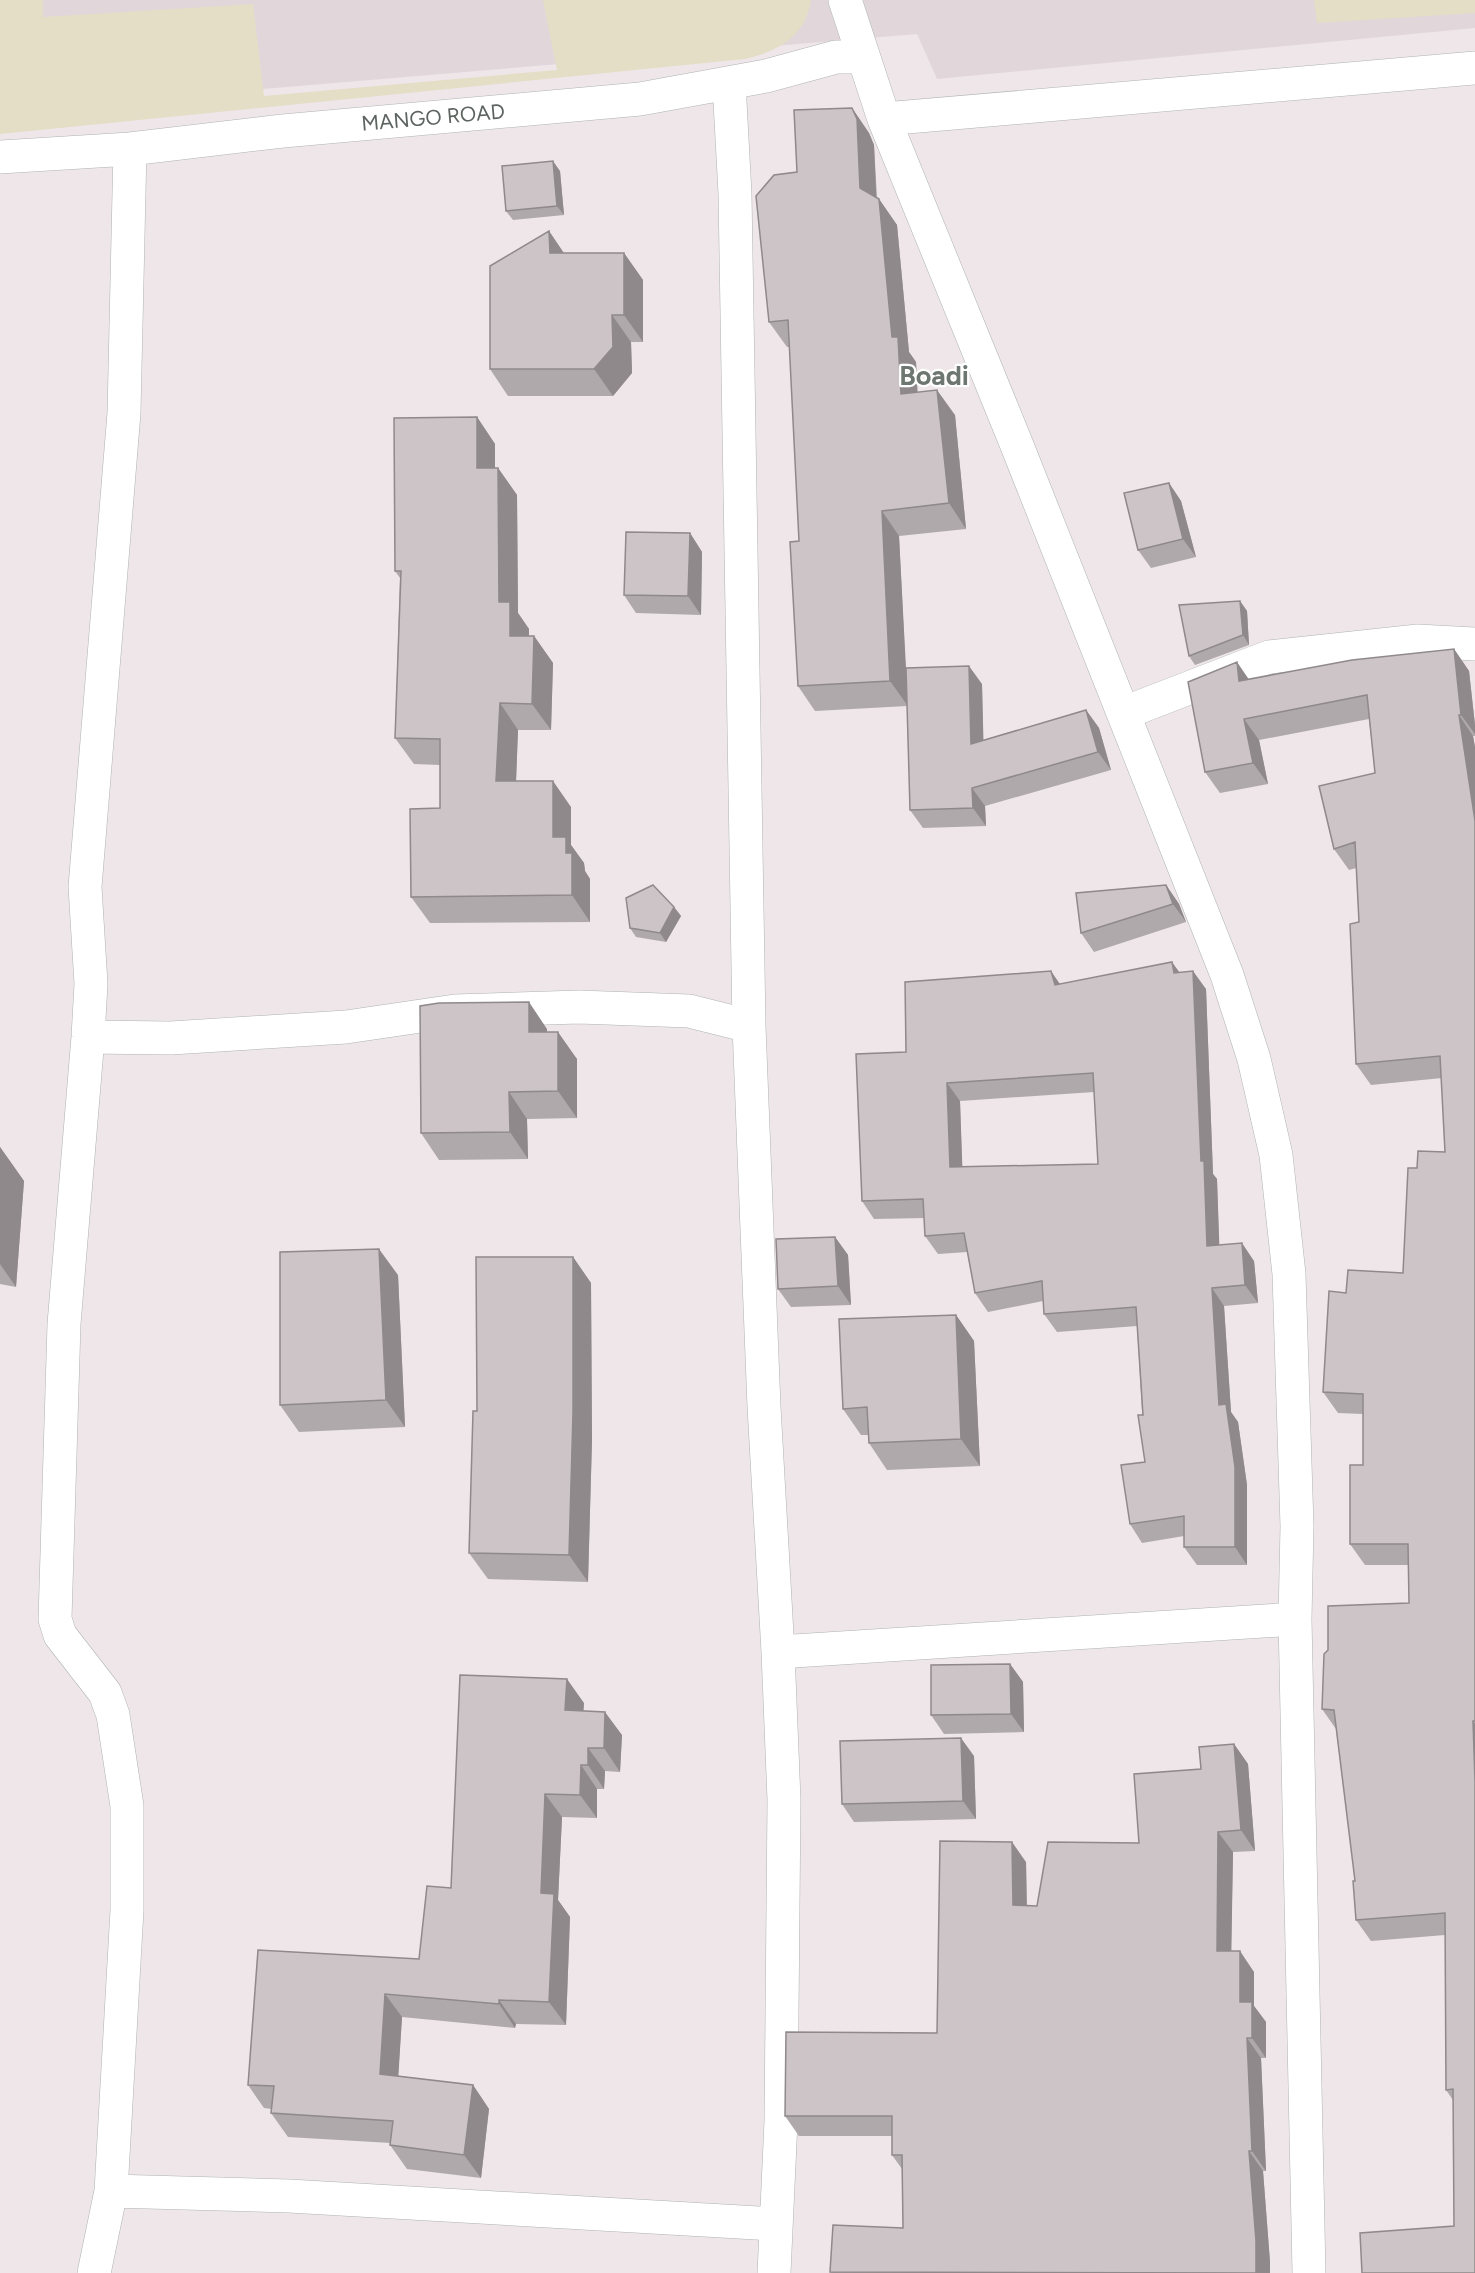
<svg xmlns="http://www.w3.org/2000/svg" width="1475" height="2273" font-family="Figtree,sans-serif">
  <rect width="100%" height="100%" fill="#eee6e9"/>
  <path fill="#e1d7db" d="M 0,0 L 1475,0 L 1475,28 L 937,79 L 917,34 L 0,111 Z"/>
  <path fill="#e3dec5" d="M 0,0 L 43,0 L 43,17 L 253,4 L 264,96 L 557,70 L 543,0 L 811,0 C 806,36 779,51 745,59 L 0,134 Z
    M 1314,0 L 1475,0 L 1475,13 L 1317,23 Z"/>
  <g fill="none" stroke-linecap="round" stroke-linejoin="round">
    <defs>
      <path id="minor" d="M 845,0 L 884,119 L 1016,443 L 1227,975 L 1254,1059 L 1276,1155 L 1289,1274 L 1297,1526 L 1295,1619 L 1309,2273
        M 729,83 L 735,194 L 749,1026 L 764,1407 L 778,1652 L 784,1800 L 781,2121 L 774,2273
        M 884,119 L 1475,68
        M 0,157 L 130,149 L 283,131 L 640,99 L 766,76 L 836,57 L 863,57
        M 1124,713 L 1269,657 L 1418,641 L 1475,644
        M 88,1037 L 171,1038 L 346,1027 L 455,1011 L 579,1007 L 689,1011 L 749,1026
        M 778,1652 L 1295,1619
        M 111,2191 L 289,2196 L 775,2224
        M 94,2273 L 111,2191 L 127,1910 L 127,1806 L 113,1715 L 105,1693 L 60,1635 L 55,1619 L 64,1324 L 88,1037 L 91,984 L 85,887 L 124,413 L 130,149"/>
    </defs>
    <use href="#minor" stroke="#aeb4b1" stroke-width="34"/>
    <use href="#minor" stroke="#fff" stroke-width="33"/>
  </g>
  <path fill="#afa9ab" fill-rule="evenodd" d="M 852,108 L 869,133 L 874,145 L 877,198 L 879,199 L 897,225 L 909,352 L 916,362 L 917,392 L 955,415 L 966,529 L 899,536 L 906,677 L 982,684 L 983,740 L 1086,710 L 1099,728 L 1111,770 L 985,806 L 986,826 L 923,828 L 910,810 L 907,706 L 815,711 L 798,686 L 799,541 L 790,347 L 787,347 L 769,322 L 797,172 Z
    M 560,171 L 564,215 L 513,220 L 506,211 Z
    M 549,231 L 564,253 L 624,253 L 643,280 L 643,342 L 631,342 L 632,373 L 613,396 L 508,396 L 490,369 Z
    M 477,417 L 495,444 L 495,468 L 498,468 L 517,495 L 518,613 L 529,629 L 529,636 L 534,636 L 553,663 L 551,730 L 518,730 L 516,781 L 571,807 L 571,845 L 584,863 L 585,871 L 590,879 L 590,922 L 430,923 L 411,897 L 440,808 L 440,765 L 414,764 L 395,738 L 400,578 L 395,571 Z
    M 1169,483 L 1181,501 L 1196,557 L 1151,568 L 1138,550 Z
    M 690,533 L 702,552 L 701,615 L 636,613 L 624,595 Z
    M 1240,601 L 1247,611 L 1249,645 L 1195,665 L 1189,656 Z
    M 1454,649 L 1469,671 L 1475,725 L 1475,736 L 1473,736 L 1475,747 L 1475,2273 L 1454,2226 L 1453,2100 L 1446,2090 L 1445,1935 L 1371,1941 L 1356,1920 L 1355,1881 L 1336,1729 L 1322,1709 L 1409,1603 L 1409,1565 L 1365,1565 L 1350,1544 L 1363,1465 L 1363,1414 L 1338,1413 L 1323,1392 L 1346,1293 L 1403,1273 L 1417,1168 L 1445,1152 L 1442,1078 L 1371,1085 L 1356,1064 L 1359,922 L 1356,868 L 1349,870 L 1334,849 L 1375,773 L 1369,719 L 1259,740 L 1268,784 L 1220,793 L 1205,772 L 1249,679 Z
    M 1166,885 L 1179,904 L 1186,922 L 1094,952 L 1081,933 Z
    M 674,907 L 681,916 L 666,942 L 636,937 L 630,928 Z
    M 1179,972 L 1206,989 L 1213,1174 L 1217,1179 L 1219,1245 L 1254,1261 L 1258,1303 L 1224,1306 L 1231,1412 L 1238,1422 L 1247,1485 L 1247,1565 L 1197,1565 L 1184,1547 L 1184,1536 L 1142,1543 L 1130,1524 L 1145,1462 L 1137,1326 L 1057,1332 L 1044,1314 L 1043,1301 L 988,1312 L 975,1293 L 967,1252 L 938,1254 L 925,1236 L 924,1218 L 874,1219 L 862,1201 L 906,1052 L 1060,984 ZM 1094,1092 L 1098,1164 L 962,1167 L 960,1101 Z
    M 547,1029 L 547,1032 L 577,1059 L 577,1118 L 527,1119 L 528,1159 L 439,1160 L 421,1133 Z
    M 0,1147 L 24,1181 L 16,1287 L 0,1284 Z
    M 835,1237 L 848,1255 L 851,1305 L 791,1307 L 778,1289 Z
    M 573,1257 L 591,1283 L 592,1440 L 588,1582 L 488,1579 L 469,1553 Z
    M 398,1275 L 405,1427 L 299,1432 L 280,1405 Z
    M 956,1315 L 974,1341 L 980,1466 L 887,1470 L 869,1443 L 868,1435 L 861,1435 L 843,1409 Z
    M 1010,1664 L 1023,1682 L 1024,1732 L 944,1734 L 931,1715 Z
    M 584,1703 L 583,1711 L 622,1735 L 620,1772 L 605,1771 L 604,1789 L 597,1789 L 597,1818 L 562,1817 L 558,1900 L 570,1917 L 566,2025 L 516,2024 L 515,2028 L 402,2017 L 398,2076 L 473,2085 L 489,2109 L 481,2178 L 407,2169 L 390,2145 L 391,2143 L 288,2137 L 271,2113 L 272,2109 L 264,2108 L 248,2085 L 419,1959 Z
    M 1234,1744 L 1248,1764 L 1255,1851 L 1233,1852 L 1231,1951 L 1254,1972 L 1254,2006 L 1266,2022 L 1266,2058 L 1261,2058 L 1266,2171 L 1263,2171 L 1270,2262 L 1270,2273 L 831,2273 L 830,2272 L 903,2228 L 902,2169 L 892,2155 L 892,2136 L 799,2136 L 785,2116 L 937,2033 L 1026,1862 L 1027,1906 L 1037,1906 L 1139,1843 L 1201,1769 Z
    M 974,1756 L 976,1819 L 854,1822 L 842,1804 Z"/>
  <path fill="#8f898b" d="M 852,108 L 869,133 L 874,145 L 877,213 L 860,188 Z
    M 553,161 L 560,171 L 564,215 L 557,206 Z
    M 879,199 L 897,225 L 909,352 L 916,362 L 919,419 L 901,394 L 892,337 Z
    M 549,231 L 567,258 L 550,253 Z
    M 624,253 L 643,280 L 643,342 L 624,315 Z
    M 612,315 L 631,342 L 632,373 L 613,396 L 594,369 Z
    M 937,390 L 955,415 L 966,529 L 949,503 Z
    M 477,417 L 495,444 L 495,495 L 477,468 Z
    M 498,468 L 517,495 L 518,613 L 529,629 L 528,662 L 510,636 L 499,602 Z
    M 1169,483 L 1181,501 L 1196,557 L 1183,539 Z
    M 882,511 L 899,536 L 908,706 L 890,681 Z
    M 690,533 L 702,552 L 701,615 L 688,596 Z
    M 1240,601 L 1247,611 L 1249,645 L 1243,635 Z
    M 534,636 L 553,663 L 551,730 L 532,704 Z
    M 1454,649 L 1469,671 L 1475,725 L 1475,734 L 1461,715 Z
    M 1237,662 L 1252,684 L 1239,681 Z
    M 969,666 L 982,684 L 984,762 L 971,744 Z
    M 500,703 L 518,730 L 515,808 L 496,781 Z
    M 1086,710 L 1099,728 L 1111,770 L 1098,752 Z
    M 1459,715 L 1473,736 L 1475,747 L 1475,821 Z
    M 1244,719 L 1259,740 L 1268,784 L 1253,763 Z
    M 553,781 L 571,807 L 571,845 L 584,863 L 585,871 L 590,879 L 590,922 L 572,895 L 553,837 Z
    M 972,788 L 985,806 L 986,826 L 973,808 Z
    M 1166,885 L 1179,904 L 1186,922 L 1173,904 Z
    M 674,907 L 681,916 L 666,942 L 660,933 Z
    M 1172,962 L 1185,980 L 1174,973 Z
    M 1051,971 L 1064,990 L 1055,985 Z
    M 1193,971 L 1206,989 L 1213,1174 L 1217,1179 L 1220,1264 L 1207,1246 L 1201,1161 Z
    M 529,1002 L 547,1029 L 547,1059 L 529,1032 Z
    M 558,1032 L 577,1059 L 577,1118 L 558,1091 Z
    M 947,1083 L 960,1101 L 963,1185 L 950,1167 Z
    M 509,1092 L 527,1119 L 528,1159 L 510,1132 Z
    M 0,1147 L 24,1181 L 16,1287 L 0,1264 Z
    M 835,1237 L 848,1255 L 851,1305 L 838,1286 Z
    M 1242,1243 L 1254,1261 L 1258,1303 L 1245,1285 Z
    M 379,1249 L 398,1275 L 405,1427 L 386,1400 Z
    M 573,1257 L 591,1283 L 592,1440 L 588,1582 L 569,1555 Z
    M 1212,1288 L 1224,1306 L 1231,1412 L 1238,1422 L 1247,1485 L 1247,1565 L 1235,1547 L 1219,1405 Z
    M 956,1315 L 974,1341 L 980,1466 L 961,1439 Z
    M 1010,1664 L 1023,1682 L 1024,1732 L 1011,1714 Z
    M 567,1679 L 584,1703 L 582,1734 L 565,1710 Z
    M 605,1712 L 622,1735 L 620,1772 L 604,1748 Z
    M 1473,1721 L 1475,1724 L 1475,1781 Z
    M 961,1738 L 974,1756 L 976,1819 L 963,1801 Z
    M 1234,1744 L 1248,1764 L 1255,1851 L 1241,1830 Z
    M 588,1748 L 605,1771 L 604,1789 L 588,1765 Z
    M 581,1765 L 597,1789 L 597,1818 L 580,1795 Z
    M 545,1794 L 562,1817 L 558,1900 L 570,1917 L 566,2025 L 549,2002 L 541,1893 Z
    M 1218,1832 L 1233,1852 L 1231,1972 L 1217,1951 Z
    M 1012,1842 L 1026,1862 L 1027,1925 L 1013,1905 Z
    M 1240,1951 L 1254,1972 L 1254,2006 L 1266,2022 L 1266,2058 L 1252,2038 L 1240,2002 Z
    M 385,1994 L 402,2017 L 397,2098 L 380,2074 Z
    M 499,2000 L 516,2024 L 515,2028 L 499,2004 Z
    M 1247,2038 L 1261,2058 L 1266,2171 L 1252,2151 Z
    M 473,2085 L 489,2109 L 481,2178 L 464,2155 Z
    M 1249,2151 L 1263,2171 L 1270,2262 L 1270,2273 L 1256,2273 Z"/>
  <path fill="#ccc4c7" stroke="#8f898b" stroke-width="1.5" fill-rule="evenodd" d="M 852,108 L 857,119 L 860,188 L 879,199 L 892,337 L 898,337 L 901,394 L 937,390 L 949,503 L 882,511 L 890,681 L 798,686 L 790,542 L 799,541 L 788,320 L 769,322 L 756,196 L 774,175 L 797,172 L 794,110 Z
    M 553,161 L 557,206 L 506,211 L 502,166 Z
    M 549,231 L 550,253 L 624,253 L 624,315 L 612,315 L 613,347 L 594,369 L 490,369 L 490,266 Z
    M 477,417 L 477,468 L 498,468 L 499,602 L 510,602 L 510,636 L 534,636 L 532,704 L 500,703 L 496,781 L 553,781 L 553,837 L 566,837 L 566,853 L 572,853 L 572,895 L 411,897 L 410,809 L 440,808 L 440,739 L 395,738 L 401,571 L 395,571 L 394,418 Z
    M 1169,483 L 1183,539 L 1138,550 L 1124,493 Z
    M 626,532 L 690,533 L 688,596 L 624,595 Z
    M 1240,601 L 1243,635 L 1189,656 L 1179,605 Z
    M 1454,649 L 1461,715 L 1459,715 L 1475,821 L 1475,1721 L 1473,1721 L 1475,1781 L 1475,2273 L 1362,2273 L 1360,2233 L 1454,2226 L 1453,2089 L 1446,2090 L 1445,1913 L 1356,1920 L 1353,1881 L 1355,1881 L 1334,1710 L 1322,1709 L 1324,1654 L 1328,1650 L 1328,1606 L 1409,1603 L 1408,1544 L 1350,1544 L 1350,1465 L 1363,1465 L 1363,1394 L 1323,1392 L 1329,1291 L 1346,1293 L 1348,1270 L 1403,1273 L 1408,1168 L 1417,1168 L 1418,1151 L 1445,1152 L 1440,1056 L 1356,1064 L 1350,924 L 1359,922 L 1355,842 L 1334,849 L 1319,786 L 1375,773 L 1367,695 L 1244,719 L 1253,763 L 1205,772 L 1188,682 L 1237,662 L 1239,681 L 1352,660 Z
    M 969,666 L 971,744 L 1086,710 L 1098,752 L 972,788 L 973,808 L 910,810 L 906,668 Z
    M 653,885 L 674,907 L 660,933 L 630,928 L 626,898 Z
    M 1166,885 L 1173,904 L 1081,933 L 1076,893 Z
    M 1172,962 L 1174,973 L 1193,971 L 1201,1161 L 1204,1161 L 1207,1246 L 1242,1243 L 1245,1285 L 1212,1288 L 1219,1405 L 1226,1404 L 1235,1467 L 1235,1547 L 1184,1547 L 1184,1516 L 1130,1524 L 1121,1465 L 1145,1462 L 1138,1415 L 1143,1415 L 1136,1307 L 1044,1314 L 1042,1281 L 975,1293 L 964,1233 L 925,1236 L 923,1199 L 862,1201 L 856,1054 L 906,1052 L 905,982 L 1051,971 L 1055,985 ZM 1093,1073 L 1098,1164 L 950,1167 L 947,1083 Z
    M 529,1002 L 529,1032 L 558,1032 L 558,1091 L 509,1092 L 510,1132 L 421,1133 L 420,1006 L 439,1003 Z
    M 835,1237 L 838,1286 L 778,1289 L 776,1239 Z
    M 379,1249 L 386,1400 L 280,1405 L 280,1252 Z
    M 476,1257 L 573,1257 L 573,1413 L 569,1555 L 469,1553 L 473,1411 L 477,1411 Z
    M 956,1315 L 961,1439 L 869,1443 L 867,1407 L 843,1409 L 839,1319 Z
    M 1010,1664 L 1011,1714 L 931,1715 L 931,1665 Z
    M 460,1675 L 567,1679 L 565,1710 L 605,1712 L 604,1748 L 588,1748 L 588,1765 L 581,1765 L 580,1795 L 545,1794 L 541,1893 L 554,1894 L 549,2002 L 499,2000 L 499,2004 L 385,1994 L 380,2074 L 473,2085 L 464,2155 L 390,2145 L 393,2121 L 271,2113 L 274,2086 L 248,2085 L 258,1950 L 419,1959 L 427,1886 L 451,1888 Z
    M 961,1738 L 963,1801 L 842,1804 L 840,1741 Z
    M 1234,1744 L 1241,1830 L 1218,1832 L 1217,1951 L 1240,1951 L 1240,2002 L 1252,2002 L 1252,2038 L 1247,2038 L 1252,2151 L 1249,2151 L 1256,2241 L 1256,2273 L 830,2272 L 833,2225 L 903,2228 L 902,2155 L 892,2155 L 892,2116 L 785,2116 L 786,2032 L 937,2033 L 940,1841 L 1012,1842 L 1013,1905 L 1037,1906 L 1048,1842 L 1139,1843 L 1134,1774 L 1201,1769 L 1199,1747 Z"/>
  <g text-anchor="middle" dominant-baseline="central" stroke-width="4.5" stroke-linejoin="round" paint-order="stroke">
    <g font-size="21" fill="#5d6460" stroke="#fff">
      <text transform="translate(433 117) rotate(-5)">MANGO ROAD</text>
    </g>
    <g font-size="27" font-weight="bold" fill="#6e7671" stroke="#fff">
      <text x="934" y="375">Boadi</text>
    </g>
  </g>
</svg>
